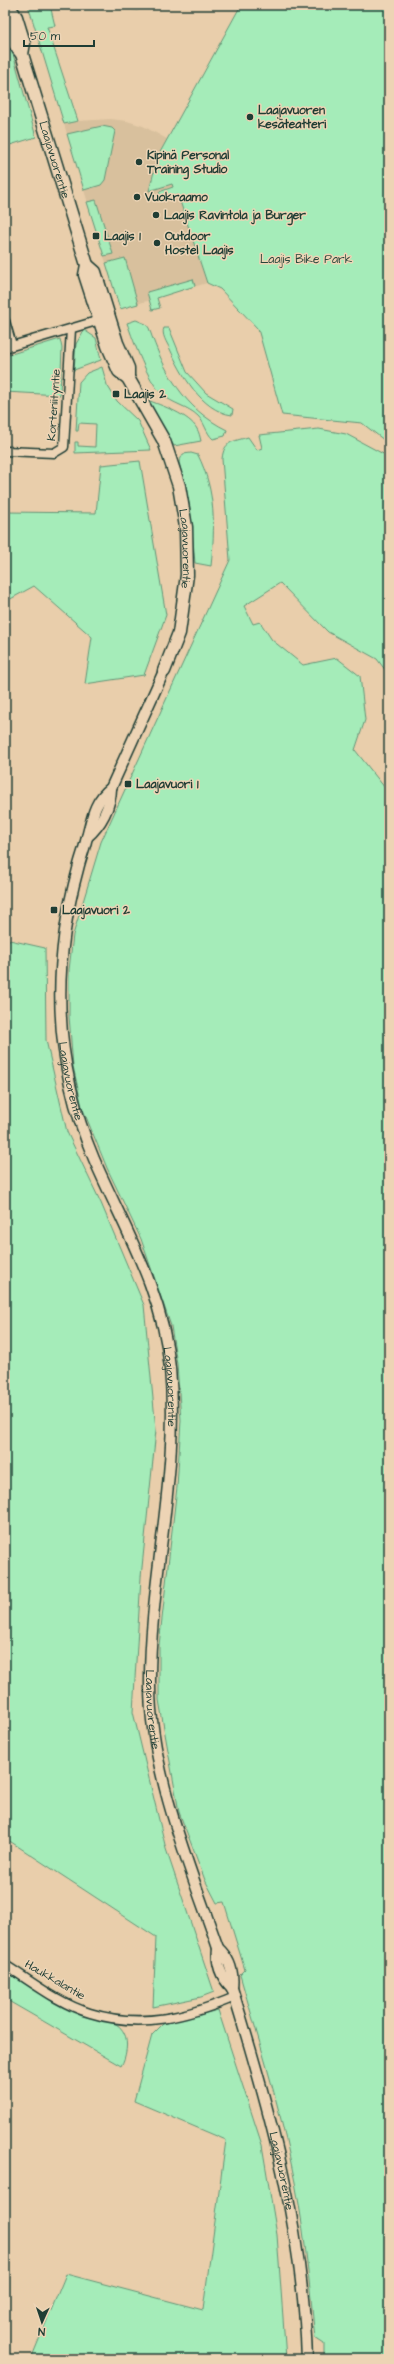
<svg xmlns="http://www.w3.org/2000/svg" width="394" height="2364" font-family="'Architects Daughter',sans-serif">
  <rect width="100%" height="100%" fill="#e9ceab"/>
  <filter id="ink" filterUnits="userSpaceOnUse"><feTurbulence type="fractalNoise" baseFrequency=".025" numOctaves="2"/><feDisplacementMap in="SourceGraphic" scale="8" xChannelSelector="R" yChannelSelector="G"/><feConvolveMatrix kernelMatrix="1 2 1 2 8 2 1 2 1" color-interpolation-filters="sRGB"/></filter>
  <g filter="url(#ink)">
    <path fill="#d8c09d" d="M 111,119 L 127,121 L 143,126 L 167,139 L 158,156 L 149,190 L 172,184 L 173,187 L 159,192 L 161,201 L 178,195 L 207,283 L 120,309 L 64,124 L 78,121 Z"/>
    <path fill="#a5ecb9" stroke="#629476" d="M 28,5 L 50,5 L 55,26 L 47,27 L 78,121 L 64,124 Z
      M 115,5 L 143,5 L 138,10 L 115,8 Z
      M 241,5 L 389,5 L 389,444 L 362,423 L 282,415 L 258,329 L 220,289 L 207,283 L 178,195 L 162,201 L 159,192 L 173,187 L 172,184 L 149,191 L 158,156 Z
      M 5,25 L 36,137 L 10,145 L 5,127 Z
      M 102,126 L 112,128 L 115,131 L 105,180 L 101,185 L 84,190 L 67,134 Z
      M 96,200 L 113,254 L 104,256 L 87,202 Z
      M 125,258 L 138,304 L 120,309 L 106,263 Z
      M 193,279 L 195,286 L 157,298 L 160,308 L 152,310 L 147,292 Z
      M 136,320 L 146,324 L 149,328 C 164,372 184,409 227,430 L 225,436 L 213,439 C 206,433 205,423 198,416 C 188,406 172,404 162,394 C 147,380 134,342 127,323 Z
      M 164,328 L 169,328 L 187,372 L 206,393 L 233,409 L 232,415 C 201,411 181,373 170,349 C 167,343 161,334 164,328 Z
      M 84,330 L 96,338 L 101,360 L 74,370 L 76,344 Z
      M 60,339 L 62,348 L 60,395 L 5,392 L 5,356 Z
      M 102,367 L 107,385 L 117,401 L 138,421 L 151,450 L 75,453 L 75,442 L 78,442 L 78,446 L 95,447 L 96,424 L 79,423 L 78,431 L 76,431 L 79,382 L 87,373 Z
      M 147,400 C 161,405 190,415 197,429 C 199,432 200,437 201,441 L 174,446 Z
      M 319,429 L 346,434 L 389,457 L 389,675 L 377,659 L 328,632 L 280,583 L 244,606 L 253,624 L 260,622 L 272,640 L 303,665 L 337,658 L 360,676 L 365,720 L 355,750 L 385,788 L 389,788 L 389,2359 L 324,2359 L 324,2344 L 315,2338 C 309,2280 304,2221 291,2163 C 278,2100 258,2038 240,1975 L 245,1970 L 224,1902 L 217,1903 L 205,1880 L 179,1812 L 159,1700 L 159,1645 L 177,1487 L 181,1420 L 177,1364 L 171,1326 L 141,1239 L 107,1168 L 82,1107 L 73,1066 L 69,1016 L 69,970 L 73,935 L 101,842 L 230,560 L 222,459 C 224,441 232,442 248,437 L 257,450 L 262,448 L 259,435 Z
      M 191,453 L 198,455 C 216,491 215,528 211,566 L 195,563 L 190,507 L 179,462 L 183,454 Z
      M 140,461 L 166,615 L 144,675 L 85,684 L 92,637 L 34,586 L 5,602 L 5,512 L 96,513 L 101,465 Z
      M 5,939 L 45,948 L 46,1040 L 67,1132 L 101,1203 L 144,1305 L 156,1430 L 141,1577 L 133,1712 L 166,1849 L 214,1992 L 201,1997 L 153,2007 L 156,1937 L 5,1838 Z
      M 5,1971 C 31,1987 58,2004 86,2016 C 99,2021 117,2018 124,2033 C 129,2041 126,2058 121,2066 L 5,1999 Z
      M 218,2010 L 262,2145 L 277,2235 L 286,2359 L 31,2359 L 66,2274 L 203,2310 L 226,2140 L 134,2101 L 152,2035 L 163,2024 Z"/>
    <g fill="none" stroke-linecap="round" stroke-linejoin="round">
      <defs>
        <path id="minor" d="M 5,321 L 12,345
          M 5,348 L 100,320
          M 5,451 L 54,453 L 64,447 L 71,329
          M 5,1965 C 31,1981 59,2004 90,2013 C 141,2029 187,2017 235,1997"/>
        <g id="tertiary">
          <path id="s1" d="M 164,671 L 111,788 C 93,802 92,820 86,841 C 84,850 80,860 78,869 C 51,967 54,1065 94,1159 C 124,1228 163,1291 170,1368 C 180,1474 149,1580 150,1686 C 150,1771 190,1868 218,1948 C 230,1959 234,1972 232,1988 C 270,2111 303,2229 307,2359"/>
          <path d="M 87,837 C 101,825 111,806 111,788"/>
          <path d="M 218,1948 C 216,1963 221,1977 232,1988"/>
        </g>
        <g id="secondary">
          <path d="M 8,5 L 16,17 L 24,43 L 22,54"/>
          <path id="s2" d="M 9,9 C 6,25 11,42 22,54 L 87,265 L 85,275 L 108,346 L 119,371 L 128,378 L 164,441 L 179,486 L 186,527 L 187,575 L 179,633 L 164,671"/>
          <path d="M 87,265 L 95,272 L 117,343 L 128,368 L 128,378"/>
        </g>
      </defs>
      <use href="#minor" stroke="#1f3d34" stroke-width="11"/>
      <use href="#tertiary" stroke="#1f3d34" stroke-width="13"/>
      <use href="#secondary" stroke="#1f3d34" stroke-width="15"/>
      <use href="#minor" stroke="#edd4b5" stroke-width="8"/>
      <use href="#tertiary" stroke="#edd4b5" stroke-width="10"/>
      <use href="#secondary" stroke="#edd4b5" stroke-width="12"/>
    </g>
  </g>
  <g fill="#1f3d34" stroke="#edd4b5" stroke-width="1.5">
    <circle cx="250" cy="117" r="4"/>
    <circle cx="139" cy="162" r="4"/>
    <circle cx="137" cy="197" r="4"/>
    <circle cx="156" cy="215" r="4"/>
    <rect x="92" y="232" width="8" height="8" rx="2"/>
    <circle cx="157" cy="243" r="4"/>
    <rect x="112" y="390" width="8" height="8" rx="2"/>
    <rect x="124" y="780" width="8" height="8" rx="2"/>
    <rect x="50" y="906" width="8" height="8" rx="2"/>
  </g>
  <g text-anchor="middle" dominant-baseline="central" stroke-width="3" stroke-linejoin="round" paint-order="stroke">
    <g font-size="12" font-weight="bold" fill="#1f3d34" stroke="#edd4b5" text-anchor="start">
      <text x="258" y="110">Laajavuoren<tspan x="258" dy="14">kesäteatteri</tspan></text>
      <text x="147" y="155">Kipinä Personal<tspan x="147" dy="14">Training Studio</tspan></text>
      <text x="145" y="197">Vuokraamo</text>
      <text x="164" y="215">Laajis Ravintola ja Burger</text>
      <text x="104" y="236">Laajis 1</text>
      <text x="165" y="236">Outdoor<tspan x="165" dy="14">Hostel Laajis</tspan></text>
      <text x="124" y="394">Laajis 2</text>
      <text x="136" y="784">Laajavuori 1</text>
      <text x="62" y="910">Laajavuori 2</text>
    </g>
    <g font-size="12" fill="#1f3d34" stroke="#edd4b5">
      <text stroke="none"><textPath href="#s2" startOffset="159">Laajavuorentie</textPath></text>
      <text transform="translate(54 405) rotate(-86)">Korteniityntie</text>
      <text stroke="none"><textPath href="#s2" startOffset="576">Laajavuorentie</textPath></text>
      <text stroke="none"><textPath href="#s1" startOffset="432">Laajavuorentie</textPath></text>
      <text stroke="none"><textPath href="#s1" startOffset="756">Laajavuorentie</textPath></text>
      <text stroke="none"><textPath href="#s1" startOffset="1080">Laajavuorentie</textPath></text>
      <text transform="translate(55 1980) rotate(30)">Haukkalantie</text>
      <text stroke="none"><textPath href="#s1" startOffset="1562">Laajavuorentie</textPath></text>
    </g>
    <g font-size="12" fill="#26463b" stroke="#edd4b5">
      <text x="306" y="259">Laajis Bike Park</text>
    </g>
  </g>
  <rect width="394" height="2364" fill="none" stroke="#edd4b5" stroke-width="20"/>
  <rect x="10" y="10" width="374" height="2344" fill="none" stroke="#1f3d34" stroke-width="1.5" filter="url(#ink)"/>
  <g transform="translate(42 2322) rotate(183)" stroke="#edd4b5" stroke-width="3" paint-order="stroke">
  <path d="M0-3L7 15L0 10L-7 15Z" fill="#1f3d34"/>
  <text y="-6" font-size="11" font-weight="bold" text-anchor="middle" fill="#1f3d34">N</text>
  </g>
  <path d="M24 40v6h70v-6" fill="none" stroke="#1f3d34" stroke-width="2"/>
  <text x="30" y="40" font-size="12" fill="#1f3d34" stroke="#edd4b5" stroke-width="3" paint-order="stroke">50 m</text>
</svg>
